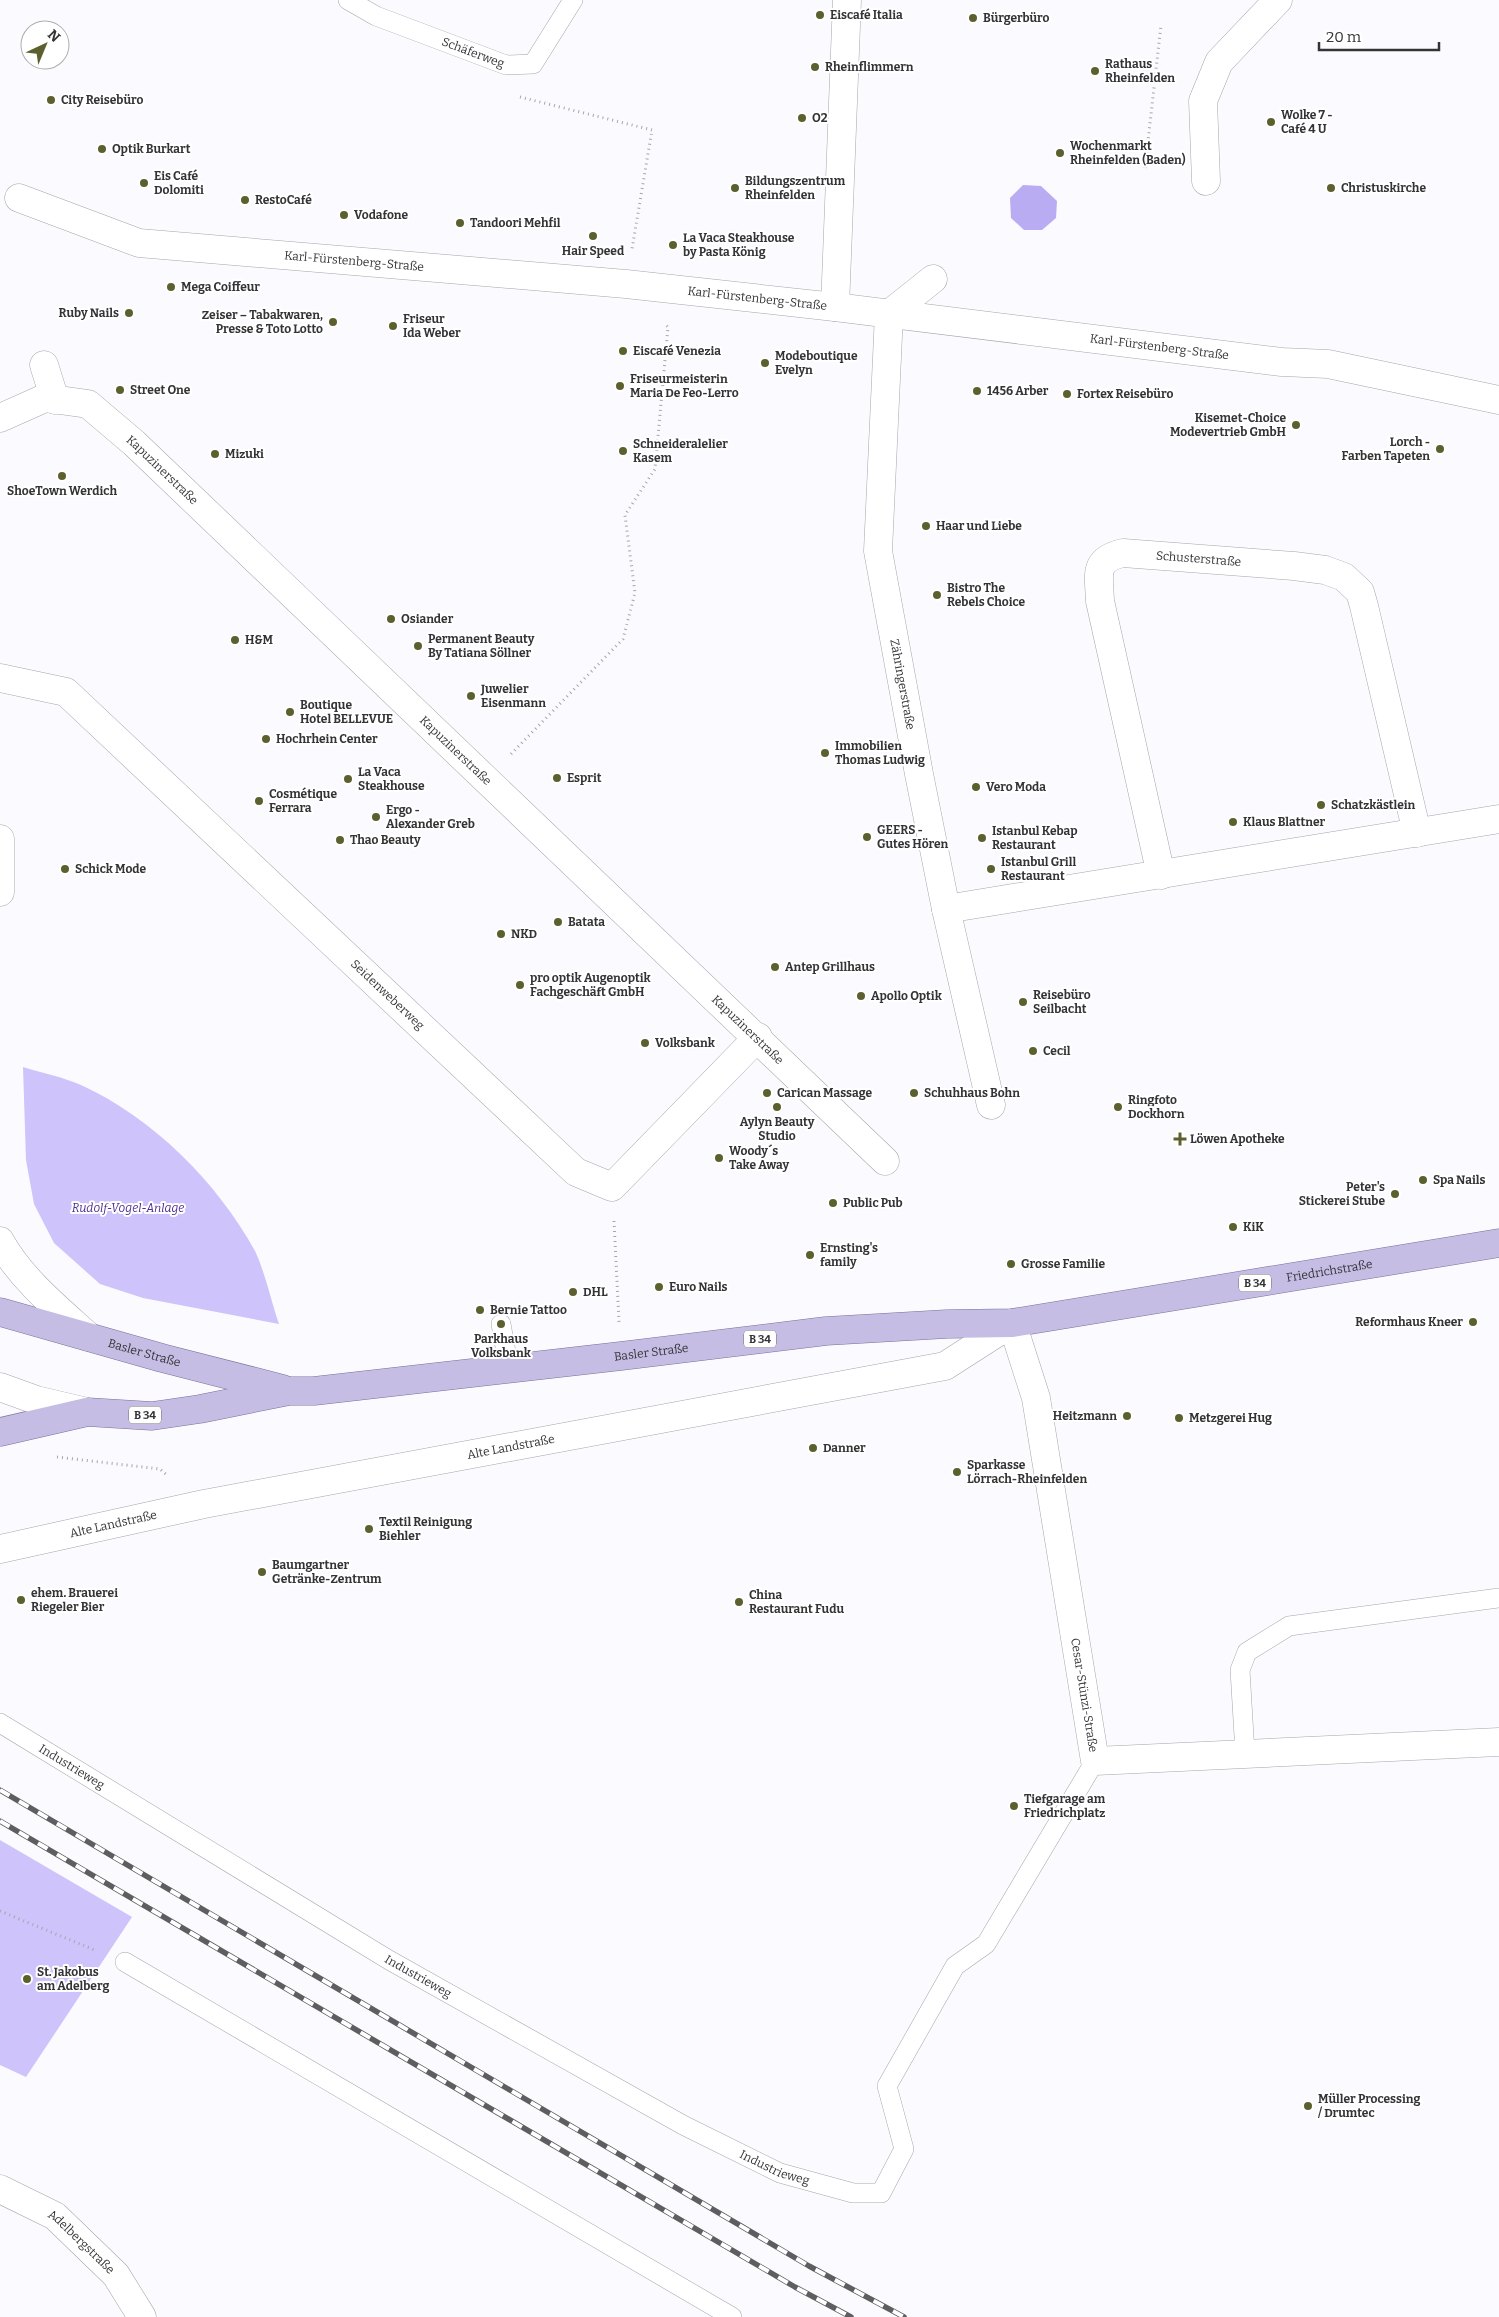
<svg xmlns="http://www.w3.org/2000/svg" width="1499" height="2317" font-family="Bitter,serif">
  <rect width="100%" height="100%" fill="#fbfafe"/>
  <path fill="#cec3fa" d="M 23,1067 C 42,1073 63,1077 81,1085 C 152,1117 218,1183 255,1251 C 265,1272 271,1301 279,1324 L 143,1298 L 100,1284 L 54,1243 L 34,1204 L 26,1160 Z
    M 0,1840 L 132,1917 L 26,2077 L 0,2065 Z"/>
  <path fill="#baacf2" d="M 1023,185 L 1041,186 L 1057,201 L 1056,218 L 1042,230 L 1024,230 L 1011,218 L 1010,198 Z"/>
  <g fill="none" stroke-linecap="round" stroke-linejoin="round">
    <defs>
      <g id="lane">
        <path id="s1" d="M 348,0 L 376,16 L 506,65 L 533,64 L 573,0"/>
        <path d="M 501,1324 L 509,1369"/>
        <path id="s2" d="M 0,1723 L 389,1960 L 683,2125 L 780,2173 L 853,2193 L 881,2193 L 904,2149 L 887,2086 L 955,1966 L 986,1944 L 1095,1761"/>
        <path d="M 1245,1753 L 1240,1670 L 1247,1652 L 1289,1626 L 1499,1598"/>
        <path d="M 125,1962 L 732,2317"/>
      </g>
      <g id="street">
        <path d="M 1206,181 L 1203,101 L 1219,62 L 1278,0"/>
        <path id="s3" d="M 19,198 L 139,243 L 626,284 L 835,307 L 1282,362 L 1328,364 L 1499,400"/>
        <path id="s4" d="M 933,279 L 889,314 L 878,551 L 919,774 L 946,909 L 991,1105"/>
        <path d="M 835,307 L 847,0"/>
        <path d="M 44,365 L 55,400"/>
        <path id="s5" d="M 0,418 L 45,398 L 88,404 L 134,443 L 885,1161"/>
        <path id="s6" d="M 0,678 L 66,692 L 576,1172 L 612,1187 L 758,1037"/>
        <path id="s7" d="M 1161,875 L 1100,601 C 1099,574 1093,560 1123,553 L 1294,566 L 1325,570 L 1344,577 L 1360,592 L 1364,606 L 1417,833"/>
        <path d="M 946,909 L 1499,819"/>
        <path id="s8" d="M 0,1549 L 204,1504 L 945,1366 L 1012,1323 L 1036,1398 L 1095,1761 L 1499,1742"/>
        <path id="s9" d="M 0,2189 L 55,2216 L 116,2275 L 142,2317"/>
      </g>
      <path id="secondary" d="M 0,839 L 0,892
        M 0,1241 C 21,1279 57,1308 89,1337
        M 0,1387 L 36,1400 L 87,1412"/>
      <g id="primary">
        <path id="s10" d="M 0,1312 L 162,1358 L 283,1389"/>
        <path id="s11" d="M 0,1432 L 87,1412 L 152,1416 L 200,1409 L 289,1391 L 314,1391 L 621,1356 L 826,1331 L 947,1324 L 1012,1323 L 1499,1243"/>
      </g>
    </defs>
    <use href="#lane" stroke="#a6a5ab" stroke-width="20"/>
    <use href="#street" stroke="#a6a5ab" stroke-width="29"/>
    <use href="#secondary" stroke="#a6a5ab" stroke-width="29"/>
    <use href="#primary" stroke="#7a709c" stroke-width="29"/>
    <path stroke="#a7a7aa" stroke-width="3" stroke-dasharray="1 4" stroke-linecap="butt" d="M 520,97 L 652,130 L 632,249
      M 1145,168 L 1161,25
      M 511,754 L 623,639 L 635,593 L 625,515 L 655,469 L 668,327 L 665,324
      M 614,1221 L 619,1322
      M 57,1457 L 160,1469 L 168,1476
      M 0,1911 L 97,1951"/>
    <use href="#lane" stroke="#fff" stroke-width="19"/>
    <use href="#street" stroke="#fff" stroke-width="28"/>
    <use href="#secondary" stroke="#fff" stroke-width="28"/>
    <use href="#primary" stroke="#c5bde4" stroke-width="28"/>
    <defs>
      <path id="rail" d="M 0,1790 L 809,2266 L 904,2317
        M 0,1821 L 795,2287 L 851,2317"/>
    </defs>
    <use href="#rail" stroke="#5e5e61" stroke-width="5.5"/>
    <use href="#rail" stroke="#fff" stroke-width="4" stroke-dasharray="11" stroke-linecap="butt"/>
  </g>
  <g fill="#5c602e" stroke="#fff" stroke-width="2">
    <circle cx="820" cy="15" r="5"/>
    <circle cx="973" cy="18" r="5"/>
    <circle cx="815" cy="67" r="5"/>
    <circle cx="1095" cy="71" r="5"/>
    <circle cx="51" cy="100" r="5"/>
    <circle cx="802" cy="118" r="5"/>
    <circle cx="1271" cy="122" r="5"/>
    <circle cx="102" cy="149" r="5"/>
    <circle cx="1060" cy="153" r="5"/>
    <circle cx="144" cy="183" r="5"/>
    <circle cx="735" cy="188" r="5"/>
    <circle cx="1331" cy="188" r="5"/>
    <circle cx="245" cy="200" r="5"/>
    <circle cx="344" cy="215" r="5"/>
    <circle cx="460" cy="223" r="5"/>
    <circle cx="593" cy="236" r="5"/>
    <circle cx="673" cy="245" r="5"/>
    <circle cx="171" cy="287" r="5"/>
    <circle cx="129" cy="313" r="5"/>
    <circle cx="333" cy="322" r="5"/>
    <circle cx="393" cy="326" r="5"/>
    <circle cx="623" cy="351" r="5"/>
    <circle cx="765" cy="363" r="5"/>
    <circle cx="620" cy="386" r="5"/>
    <circle cx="120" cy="390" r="5"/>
    <circle cx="977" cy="391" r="5"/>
    <circle cx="1067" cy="394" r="5"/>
    <circle cx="1296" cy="425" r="5"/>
    <circle cx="1440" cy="449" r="5"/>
    <circle cx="623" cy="451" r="5"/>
    <circle cx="215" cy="454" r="5"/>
    <circle cx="62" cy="476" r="5"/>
    <circle cx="926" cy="526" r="5"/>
    <circle cx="937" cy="595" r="5"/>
    <circle cx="391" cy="619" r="5"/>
    <circle cx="235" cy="640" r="5"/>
    <circle cx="418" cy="646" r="5"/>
    <circle cx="471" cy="696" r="5"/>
    <circle cx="290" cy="712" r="5"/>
    <circle cx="266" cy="739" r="5"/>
    <circle cx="825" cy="753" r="5"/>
    <circle cx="557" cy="778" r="5"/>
    <circle cx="348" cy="779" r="5"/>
    <circle cx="976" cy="787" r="5"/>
    <circle cx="259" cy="801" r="5"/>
    <circle cx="1321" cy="805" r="5"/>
    <circle cx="376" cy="817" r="5"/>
    <circle cx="1233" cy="822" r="5"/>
    <circle cx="867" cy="837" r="5"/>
    <circle cx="982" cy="838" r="5"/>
    <circle cx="340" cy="840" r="5"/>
    <circle cx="65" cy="869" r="5"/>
    <circle cx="991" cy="869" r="5"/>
    <circle cx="558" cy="922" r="5"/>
    <circle cx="501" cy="934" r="5"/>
    <circle cx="775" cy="967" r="5"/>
    <circle cx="520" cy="985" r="5"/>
    <circle cx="861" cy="996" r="5"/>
    <circle cx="1023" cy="1002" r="5"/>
    <circle cx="645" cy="1043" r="5"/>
    <circle cx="1033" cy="1051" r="5"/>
    <circle cx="767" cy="1093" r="5"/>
    <circle cx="914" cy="1093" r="5"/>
    <circle cx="777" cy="1107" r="5"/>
    <circle cx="1118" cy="1107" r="5"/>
    <path d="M1177.5 1131.5h5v5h5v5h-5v5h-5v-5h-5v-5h5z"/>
    <circle cx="719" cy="1158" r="5"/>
    <circle cx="1423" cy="1180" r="5"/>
    <circle cx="1395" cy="1194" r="5"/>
    <circle cx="833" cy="1203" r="5"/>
    <circle cx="1233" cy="1227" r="5"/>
    <circle cx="810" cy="1255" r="5"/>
    <circle cx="1011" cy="1264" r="5"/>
    <circle cx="659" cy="1287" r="5"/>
    <circle cx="573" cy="1292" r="5"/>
    <circle cx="480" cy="1310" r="5"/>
    <circle cx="1473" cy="1322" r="5"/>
    <circle cx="501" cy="1324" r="5"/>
    <circle cx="1127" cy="1416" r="5"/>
    <circle cx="1179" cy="1418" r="5"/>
    <circle cx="813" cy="1448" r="5"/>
    <circle cx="957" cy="1472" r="5"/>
    <circle cx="369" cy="1529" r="5"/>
    <circle cx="262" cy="1572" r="5"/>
    <circle cx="21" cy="1600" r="5"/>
    <circle cx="739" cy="1602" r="5"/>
    <circle cx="1014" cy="1806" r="5"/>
    <circle cx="27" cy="1979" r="5"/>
    <circle cx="1308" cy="2106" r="5"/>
  </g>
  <g text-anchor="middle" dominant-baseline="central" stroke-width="4" stroke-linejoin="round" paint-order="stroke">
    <g fill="#fff" stroke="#717173" stroke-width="1">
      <rect x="1239" y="1274.5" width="32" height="17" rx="4"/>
      <rect x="744" y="1330.5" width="32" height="17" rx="4"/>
      <rect x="129" y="1406.5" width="32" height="17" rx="4"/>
    </g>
    <g font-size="11" font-weight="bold" fill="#343437">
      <text x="1255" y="1283">B 34</text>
      <text x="760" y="1339">B 34</text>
      <text x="145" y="1415">B 34</text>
    </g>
    <g font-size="12" font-weight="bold" fill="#343437" stroke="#fff" text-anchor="start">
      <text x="830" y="15">Eiscafé Italia</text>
      <text x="983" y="18">Bürgerbüro</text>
      <text x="1105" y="64">Rathaus<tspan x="1105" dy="14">Rheinfelden</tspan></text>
      <text x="825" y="67">Rheinflimmern</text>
      <text x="61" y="100">City Reisebüro</text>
      <text x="1281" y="115">Wolke 7 -<tspan x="1281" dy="14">Café 4 U</tspan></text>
      <text x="812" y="118">O2</text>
      <text x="1070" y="146">Wochenmarkt<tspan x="1070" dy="14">Rheinfelden (Baden)</tspan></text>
      <text x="112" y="149">Optik Burkart</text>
      <text x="154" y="176">Eis Café<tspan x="154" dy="14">Dolomiti</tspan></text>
      <text x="745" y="181">Bildungszentrum<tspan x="745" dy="14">Rheinfelden</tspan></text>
      <text x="1341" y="188">Christuskirche</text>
      <text x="255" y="200">RestoCafé</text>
      <text x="354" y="215">Vodafone</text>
      <text x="470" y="223">Tandoori Mehfil</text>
      <text x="683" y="238">La Vaca Steakhouse<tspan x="683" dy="14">by Pasta König</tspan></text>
      <text x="593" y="251" text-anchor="middle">Hair Speed</text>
      <text x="181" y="287">Mega Coiffeur</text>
      <text x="119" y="313" text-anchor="end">Ruby Nails</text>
      <text x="323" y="315" text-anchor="end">Zeiser – Tabakwaren,<tspan x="323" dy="14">Presse &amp; Toto Lotto</tspan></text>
      <text x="403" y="319">Friseur<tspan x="403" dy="14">Ida Weber</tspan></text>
      <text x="633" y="351">Eiscafé Venezia</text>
      <text x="775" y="356">Modeboutique<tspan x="775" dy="14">Evelyn</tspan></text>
      <text x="630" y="379">Friseurmeisterin<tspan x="630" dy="14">Maria De Feo-Lerro</tspan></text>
      <text x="130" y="390">Street One</text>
      <text x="987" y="391">1456 Arber</text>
      <text x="1077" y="394">Fortex Reisebüro</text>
      <text x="1286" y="418" text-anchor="end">Kisemet-Choice<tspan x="1286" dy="14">Modevertrieb GmbH</tspan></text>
      <text x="1430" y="442" text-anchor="end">Lorch -<tspan x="1430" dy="14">Farben Tapeten</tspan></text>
      <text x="633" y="444">Schneideralelier<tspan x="633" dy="14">Kasem</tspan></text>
      <text x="225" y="454">Mizuki</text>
      <text x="62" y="491" text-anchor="middle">ShoeTown Werdich</text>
      <text x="936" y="526">Haar und Liebe</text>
      <text x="947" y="588">Bistro The<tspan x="947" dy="14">Rebels Choice</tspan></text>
      <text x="401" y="619">Osiander</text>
      <text x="428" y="639">Permanent Beauty<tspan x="428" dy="14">By Tatiana Söllner</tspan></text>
      <text x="245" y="640">H&amp;M</text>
      <text x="481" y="689">Juwelier<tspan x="481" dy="14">Eisenmann</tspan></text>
      <text x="300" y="705">Boutique<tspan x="300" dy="14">Hotel BELLEVUE</tspan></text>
      <text x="276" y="739">Hochrhein Center</text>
      <text x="835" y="746">Immobilien<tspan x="835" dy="14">Thomas Ludwig</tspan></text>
      <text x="358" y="772">La Vaca<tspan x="358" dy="14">Steakhouse</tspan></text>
      <text x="567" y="778">Esprit</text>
      <text x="986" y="787">Vero Moda</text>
      <text x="269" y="794">Cosmétique<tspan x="269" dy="14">Ferrara</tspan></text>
      <text x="1331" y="805">Schatzkästlein</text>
      <text x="386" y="810">Ergo -<tspan x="386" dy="14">Alexander Greb</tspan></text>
      <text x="1243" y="822">Klaus Blattner</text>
      <text x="877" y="830">GEERS -<tspan x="877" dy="14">Gutes Hören</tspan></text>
      <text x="992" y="831">Istanbul Kebap<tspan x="992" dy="14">Restaurant</tspan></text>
      <text x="350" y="840">Thao Beauty</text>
      <text x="1001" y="862">Istanbul Grill<tspan x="1001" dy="14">Restaurant</tspan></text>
      <text x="75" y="869">Schick Mode</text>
      <text x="568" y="922">Batata</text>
      <text x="511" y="934">NKD</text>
      <text x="785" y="967">Antep Grillhaus</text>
      <text x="530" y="978">pro optik Augenoptik<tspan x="530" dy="14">Fachgeschäft GmbH</tspan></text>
      <text x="1033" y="995">Reisebüro<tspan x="1033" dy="14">Seilbacht</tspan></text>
      <text x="871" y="996">Apollo Optik</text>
      <text x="655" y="1043">Volksbank</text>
      <text x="1043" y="1051">Cecil</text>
      <text x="777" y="1093">Carican Massage</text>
      <text x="924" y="1093">Schuhhaus Bohn</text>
      <text x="1128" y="1100">Ringfoto<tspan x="1128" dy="14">Dockhorn</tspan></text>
      <text x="777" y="1122" text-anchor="middle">Aylyn Beauty<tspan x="777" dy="14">Studio</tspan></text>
      <text x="1190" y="1139">Löwen Apotheke</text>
      <text x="729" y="1151">Woody´s<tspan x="729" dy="14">Take Away</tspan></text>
      <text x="1433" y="1180">Spa Nails</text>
      <text x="1385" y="1187" text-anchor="end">Peter's<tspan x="1385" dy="14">Stickerei Stube</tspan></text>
      <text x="843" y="1203">Public Pub</text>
      <text x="1243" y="1227">KiK</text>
      <text x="820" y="1248">Ernsting's<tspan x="820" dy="14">family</tspan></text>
      <text x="1021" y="1264">Grosse Familie</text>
      <text x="669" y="1287">Euro Nails</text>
      <text x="583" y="1292">DHL</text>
      <text x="490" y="1310">Bernie Tattoo</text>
      <text x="1463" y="1322" text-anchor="end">Reformhaus Kneer</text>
      <text x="501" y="1339" text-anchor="middle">Parkhaus<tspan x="501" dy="14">Volksbank</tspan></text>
      <text x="1117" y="1416" text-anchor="end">Heitzmann</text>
      <text x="1189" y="1418">Metzgerei Hug</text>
      <text x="823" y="1448">Danner</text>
      <text x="967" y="1465">Sparkasse<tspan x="967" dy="14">Lörrach-Rheinfelden</tspan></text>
      <text x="379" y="1522">Textil Reinigung<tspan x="379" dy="14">Biehler</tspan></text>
      <text x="272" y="1565">Baumgartner<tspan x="272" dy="14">Getränke-Zentrum</tspan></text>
      <text x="31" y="1593">ehem. Brauerei<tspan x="31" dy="14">Riegeler Bier</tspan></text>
      <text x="749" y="1595">China<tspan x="749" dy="14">Restaurant Fudu</tspan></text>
      <text x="1024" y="1799">Tiefgarage am<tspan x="1024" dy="14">Friedrichplatz</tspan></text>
      <text x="37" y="1972">St. Jakobus<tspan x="37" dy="14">am Adelberg</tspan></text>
      <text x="1318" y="2099">Müller Processing<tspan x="1318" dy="14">/ Drumtec</tspan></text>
    </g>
    <g font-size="12" fill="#343437" stroke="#fff">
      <text stroke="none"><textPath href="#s1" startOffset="136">Schäferweg</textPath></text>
      <text stroke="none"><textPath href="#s3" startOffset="344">Karl-Fürstenberg-Straße</textPath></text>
      <text stroke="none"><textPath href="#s3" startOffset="749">Karl-Fürstenberg-Straße</textPath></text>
      <text stroke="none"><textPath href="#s3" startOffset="1154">Karl-Fürstenberg-Straße</textPath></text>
      <text stroke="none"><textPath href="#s5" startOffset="192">Kapuzinerstraße</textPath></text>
      <text stroke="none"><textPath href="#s7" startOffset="418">Schusterstraße</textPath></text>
      <text stroke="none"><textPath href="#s4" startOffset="429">Zähringerstraße</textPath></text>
      <text stroke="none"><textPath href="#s5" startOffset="598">Kapuzinerstraße</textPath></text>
      <text stroke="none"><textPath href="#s6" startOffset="509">Seidenweberweg</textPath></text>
      <text stroke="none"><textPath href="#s5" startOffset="1002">Kapuzinerstraße</textPath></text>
      <text stroke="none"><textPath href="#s11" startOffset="1342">Friedrichstraße</textPath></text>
      <text stroke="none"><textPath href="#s10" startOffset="150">Basler Straße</textPath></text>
      <text stroke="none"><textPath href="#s11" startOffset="658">Basler Straße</textPath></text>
      <text stroke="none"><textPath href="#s8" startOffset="521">Alte Landstraße</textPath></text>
      <text stroke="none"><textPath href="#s8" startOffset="116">Alte Landstraße</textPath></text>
      <text stroke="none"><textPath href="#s8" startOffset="1422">Cesar-Stünzi-Straße</textPath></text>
      <text stroke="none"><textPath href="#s2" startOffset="84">Industrieweg</textPath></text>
      <text stroke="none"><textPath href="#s2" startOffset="489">Industrieweg</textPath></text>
      <text stroke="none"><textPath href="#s2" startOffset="894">Industrieweg</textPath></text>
      <text stroke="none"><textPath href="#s9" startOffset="98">Adelbergstraße</textPath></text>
    </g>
    <g font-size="12" font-style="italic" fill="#503092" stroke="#fff">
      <text x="128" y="1208">Rudolf-Vogel-Anlage</text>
    </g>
  </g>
  <g transform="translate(45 45) rotate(44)"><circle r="24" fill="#ffffff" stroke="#aeaeaf"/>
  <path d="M0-4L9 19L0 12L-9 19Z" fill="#5c602e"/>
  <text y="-8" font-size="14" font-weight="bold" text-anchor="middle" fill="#343437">N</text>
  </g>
  <path d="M1319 42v8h120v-8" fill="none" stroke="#343437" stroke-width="2.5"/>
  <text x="1326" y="42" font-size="15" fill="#343437" stroke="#ffffff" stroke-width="4" paint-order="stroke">20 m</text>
</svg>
